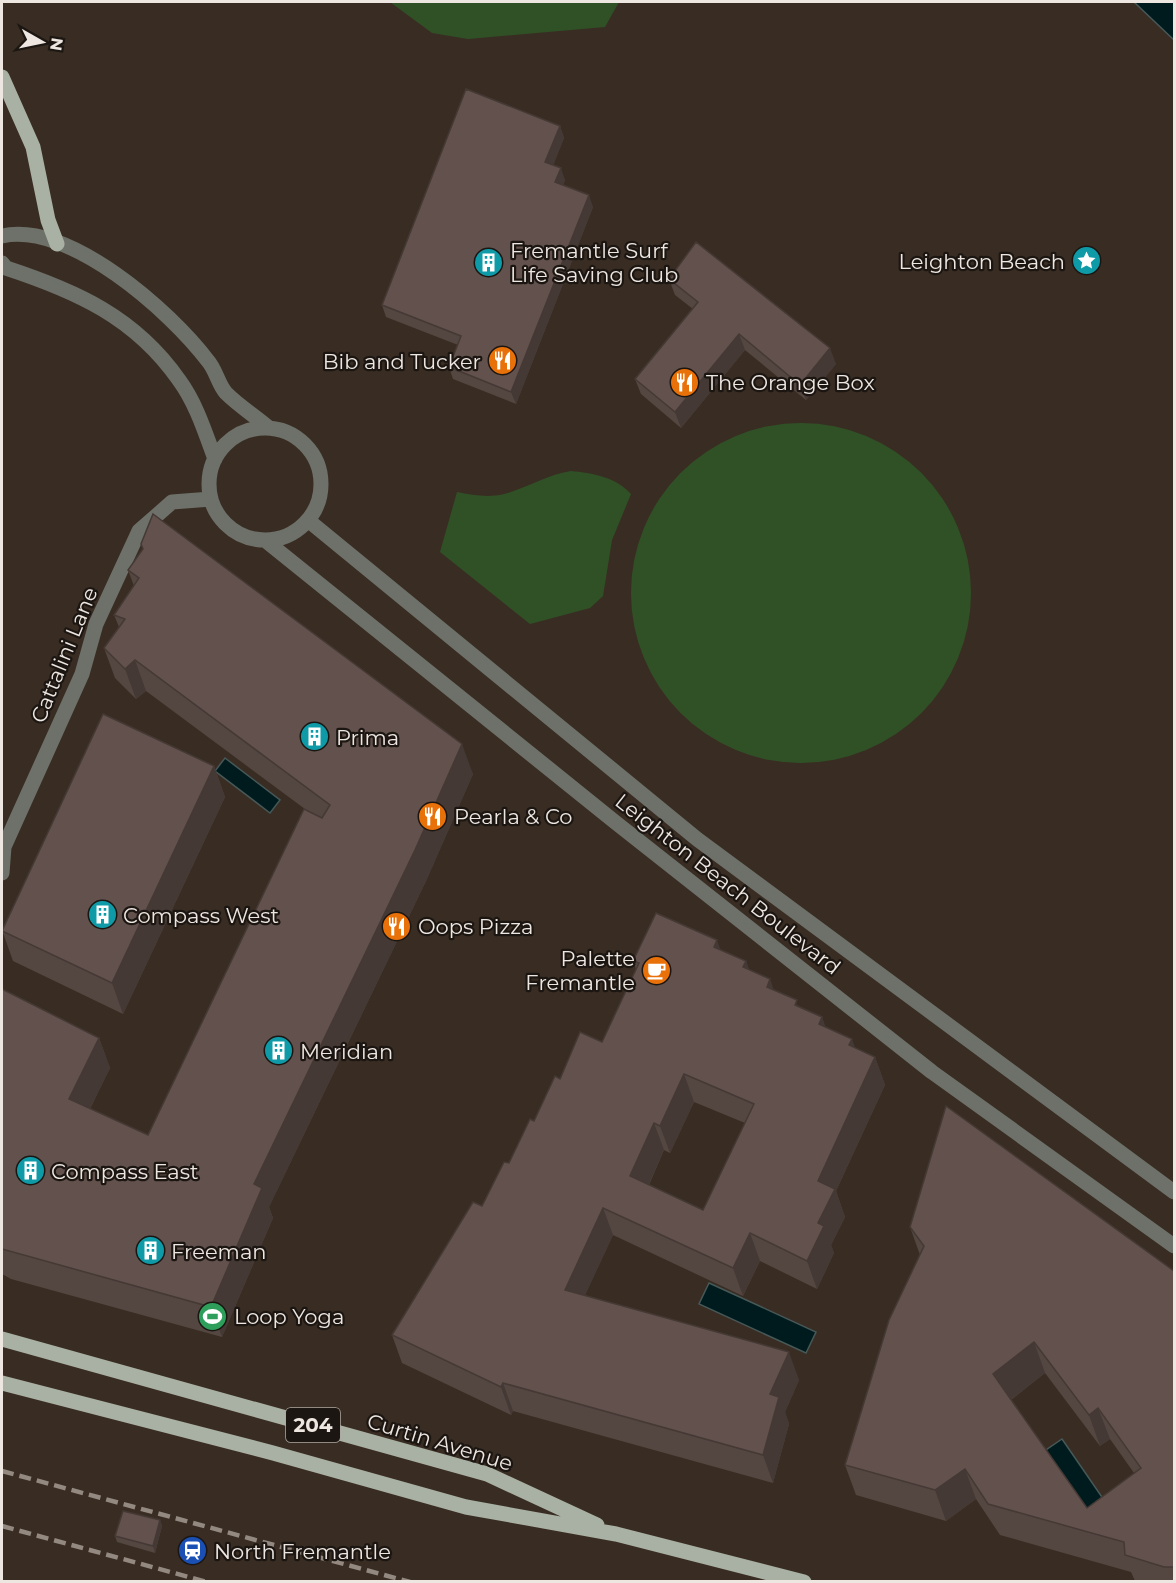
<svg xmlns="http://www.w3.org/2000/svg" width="1176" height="1583" font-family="Montserrat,sans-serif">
  <rect width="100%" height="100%" fill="#392d23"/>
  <path fill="#305126" d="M 390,2 L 619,2 L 605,27 L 468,39 L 432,33 Z
    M631 593a170 170 0 1 1 340 0a170 170 0 1 1-340 0Z
    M 571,471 C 592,473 616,477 631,494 L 612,540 L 603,596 L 590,608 L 530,624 L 440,552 L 457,492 C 472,495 488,498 504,494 C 527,488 546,475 571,471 Z"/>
  <path fill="#001b1d" stroke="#475858" stroke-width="1.5" d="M 1134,2 L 1174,2 L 1174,40 Z
    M 225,758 L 280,800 L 270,813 L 215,771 Z
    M 709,1283 L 816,1332 L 806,1353 L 699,1304 Z
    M 1062,1439 L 1104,1500 L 1085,1513 L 1043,1452 Z"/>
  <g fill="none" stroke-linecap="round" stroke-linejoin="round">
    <path stroke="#6d716a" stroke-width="15" d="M 2,236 C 69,221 170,311 208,361 C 216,370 218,384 226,393 C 239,406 255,416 269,428
      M 2,263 L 6,268 C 76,291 135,317 179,380 C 196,403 205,432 215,459
      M209 484a56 56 0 1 1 112 0a56 56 0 1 1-112 0Z
      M 309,521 L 697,839 L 1174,1192
      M 266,541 L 615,822 L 932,1072 L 1174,1246
      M 2,873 L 4,847 L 82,674 L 96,624 L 139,531 L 172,502 L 211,499"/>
    <path stroke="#a9b1a4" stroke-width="15" d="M 2,77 L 33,147 L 48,220 L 57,244
      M 2,1339 L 487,1474 L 597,1525
      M 2,1383 L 273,1453 L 466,1507 L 616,1534 L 804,1582"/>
    <path stroke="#938981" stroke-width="4.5" stroke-dasharray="12 6" stroke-linecap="butt" d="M 2,1471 L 410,1582
      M 2,1526 L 207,1582"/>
  </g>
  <path fill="#544641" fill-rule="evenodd" d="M 560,126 L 564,138 L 553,165 L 565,180 L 563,185 L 593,207 L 516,404 L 453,379 L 449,367 L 458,345 L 386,317 L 382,305 Z
    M 669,279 L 836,364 L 806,400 L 745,350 L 681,428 L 641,394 L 635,379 L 693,309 L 675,295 Z
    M 128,570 L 473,774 L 426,881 L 269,1207 L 273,1218 L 222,1337 L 11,1279 L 2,1274 L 2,989 L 99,1038 L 110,1068 L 90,1109 L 148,1135 L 309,812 L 146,691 L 136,699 L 115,678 L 104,648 L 119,627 L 114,615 L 134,586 Z
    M 214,766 L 225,797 L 123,1014 L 13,961 L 2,930 Z
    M 720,950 L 746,961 L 749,970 L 773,989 L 800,1007 L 822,1017 L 825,1027 L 855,1048 L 875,1057 L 885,1085 L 836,1191 L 845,1217 L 831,1245 L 834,1253 L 817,1289 L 760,1261 L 743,1296 L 613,1235 L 585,1295 L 799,1380 L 785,1412 L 789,1424 L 773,1483 L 513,1411 L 511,1415 L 402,1363 L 392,1335 L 482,1206 L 560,1079 L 602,1042 L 636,969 L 633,961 ZM 694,1102 L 745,1123 L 703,1210 L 649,1185 L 664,1150 L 670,1153 Z
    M 910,1227 L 1174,1271 L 1174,1581 L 1135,1581 L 1131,1572 L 1000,1535 L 976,1499 L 946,1521 L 856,1495 L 845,1465 L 920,1255 ZM 1045,1373 L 1100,1446 L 1110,1439 L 1134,1473 L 1087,1508 L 1011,1400 Z
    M 160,1520 L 162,1526 L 155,1553 L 117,1542 L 115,1536 Z"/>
  <path fill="#453935" d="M 560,126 L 564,138 L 550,174 L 545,162 Z
    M 561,168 L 565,180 L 560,194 L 555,182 Z
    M 589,195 L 593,207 L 516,404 L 511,392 Z
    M 739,334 L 745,350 L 681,428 L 675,412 Z
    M 830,348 L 836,364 L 806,400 L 800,385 Z
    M 135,660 L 146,691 L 136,699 L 125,669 Z
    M 462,744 L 473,774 L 426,881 L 269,1207 L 273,1218 L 222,1337 L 211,1307 L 254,1184 Z
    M 214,766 L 225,797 L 123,1014 L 112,983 Z
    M 717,940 L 727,968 L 714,947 Z
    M 746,961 L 756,988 L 743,967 Z
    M 770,979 L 780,1007 L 767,987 Z
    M 822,1017 L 832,1045 L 819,1024 Z
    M 99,1038 L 110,1068 L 80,1129 L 69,1099 Z
    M 852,1039 L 862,1067 L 849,1045 Z
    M 875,1057 L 885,1085 L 836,1191 L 845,1217 L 831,1245 L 834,1253 L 817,1289 L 807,1261 L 818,1223 L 818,1181 Z
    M 684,1074 L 694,1102 L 670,1153 L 660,1126 Z
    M 654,1123 L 664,1150 L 640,1204 L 630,1176 Z
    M 603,1208 L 613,1235 L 575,1317 L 565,1290 Z
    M 750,1233 L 760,1261 L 743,1296 L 733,1268 Z
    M 1034,1342 L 1045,1373 L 1004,1405 L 993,1374 Z
    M 789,1352 L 799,1380 L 785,1412 L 789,1424 L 773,1483 L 763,1455 L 770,1394 Z
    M 503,1383 L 513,1411 L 511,1415 L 501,1387 Z
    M 1098,1408 L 1110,1439 L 1100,1446 L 1089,1415 Z
    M 965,1469 L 976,1499 L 946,1521 L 935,1490 Z
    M 160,1520 L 162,1526 L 155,1553 L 153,1546 Z"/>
  <path fill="#62514c" stroke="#453935" stroke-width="1.5" fill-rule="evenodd" d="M 466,89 L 560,126 L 545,162 L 561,168 L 555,182 L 589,195 L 511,392 L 449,367 L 461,336 L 382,305 Z
    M 696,242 L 830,348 L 800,385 L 739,334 L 675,412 L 635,379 L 698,302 L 669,279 Z
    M 153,514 L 462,744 L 415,850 L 254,1184 L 262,1188 L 211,1307 L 2,1249 L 2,989 L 99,1038 L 69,1099 L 148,1135 L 304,809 L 322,818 L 330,805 L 135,660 L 125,669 L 104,648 L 125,619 L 114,615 L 139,578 L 128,570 L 143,549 L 141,544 Z
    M 103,714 L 214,766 L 112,983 L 2,931 Z
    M 656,913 L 717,940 L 714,947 L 746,961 L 743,967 L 770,979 L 767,987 L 797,1000 L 795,1005 L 822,1017 L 819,1024 L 852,1039 L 849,1045 L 875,1057 L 818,1181 L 835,1189 L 818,1223 L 824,1226 L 807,1261 L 750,1233 L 733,1268 L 603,1208 L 565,1290 L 789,1352 L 770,1394 L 779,1397 L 763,1455 L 503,1383 L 501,1387 L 392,1335 L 473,1202 L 482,1206 L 504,1162 L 509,1163 L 530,1119 L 534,1121 L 555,1076 L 560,1079 L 580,1032 L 602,1042 L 639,963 L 633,961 ZM 684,1074 L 754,1104 L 703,1210 L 630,1176 L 654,1123 L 660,1126 Z
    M 946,1106 L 1174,1271 L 1174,1567 L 1164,1567 L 1125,1555 L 1124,1542 L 988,1504 L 965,1469 L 935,1490 L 845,1465 L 889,1320 L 924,1246 L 910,1227 ZM 1034,1342 L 1089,1415 L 1098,1408 L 1141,1468 L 1087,1508 L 993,1374 Z
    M 123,1511 L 160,1520 L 153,1546 L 115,1536 Z"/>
  <defs>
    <symbol id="sight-disc" viewBox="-11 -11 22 22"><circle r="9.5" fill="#0f9aa8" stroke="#1c1612"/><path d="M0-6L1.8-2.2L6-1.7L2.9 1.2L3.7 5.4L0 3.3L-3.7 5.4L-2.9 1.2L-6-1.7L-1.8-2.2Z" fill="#fff"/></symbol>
    <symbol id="building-disc" viewBox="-11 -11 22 22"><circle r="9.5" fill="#0f9aa8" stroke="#1c1612"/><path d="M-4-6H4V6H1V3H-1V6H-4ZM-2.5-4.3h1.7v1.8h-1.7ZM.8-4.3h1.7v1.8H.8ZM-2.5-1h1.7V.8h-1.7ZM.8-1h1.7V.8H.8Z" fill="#fff"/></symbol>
    <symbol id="restaurant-disc" viewBox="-11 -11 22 22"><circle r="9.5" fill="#e8710a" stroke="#1c1612"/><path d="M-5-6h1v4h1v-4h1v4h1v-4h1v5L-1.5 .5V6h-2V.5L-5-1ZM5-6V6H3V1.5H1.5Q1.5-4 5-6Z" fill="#fff"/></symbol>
    <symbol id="cafe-disc" viewBox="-11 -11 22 22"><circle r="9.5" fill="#e8710a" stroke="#1c1612"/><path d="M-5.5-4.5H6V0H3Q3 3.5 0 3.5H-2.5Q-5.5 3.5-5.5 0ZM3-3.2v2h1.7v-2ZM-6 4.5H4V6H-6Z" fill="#fff"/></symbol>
    <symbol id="stadium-disc" viewBox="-11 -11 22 22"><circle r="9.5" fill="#2e9e5b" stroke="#1c1612"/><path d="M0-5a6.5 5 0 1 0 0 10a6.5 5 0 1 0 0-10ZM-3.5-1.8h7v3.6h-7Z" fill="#fff"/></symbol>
    <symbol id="station-disc" viewBox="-11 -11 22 22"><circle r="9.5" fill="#1a4fb4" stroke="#1c1612"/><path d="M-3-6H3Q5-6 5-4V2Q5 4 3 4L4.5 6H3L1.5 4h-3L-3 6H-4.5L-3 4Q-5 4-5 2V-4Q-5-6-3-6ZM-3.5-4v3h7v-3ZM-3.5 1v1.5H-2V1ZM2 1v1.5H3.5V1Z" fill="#fff"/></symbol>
  </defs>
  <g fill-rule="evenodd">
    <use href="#sight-disc" x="1070" y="244" width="33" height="33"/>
    <use href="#building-disc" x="472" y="246" width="33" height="33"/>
    <use href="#restaurant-disc" x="486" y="344" width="33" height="33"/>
    <use href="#restaurant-disc" x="668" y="366" width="33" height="33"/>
    <use href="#building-disc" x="298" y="720" width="33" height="33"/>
    <use href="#restaurant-disc" x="416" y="800" width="33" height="33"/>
    <use href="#building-disc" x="86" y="898" width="33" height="33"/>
    <use href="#restaurant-disc" x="380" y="910" width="33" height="33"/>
    <use href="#cafe-disc" x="640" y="954" width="33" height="33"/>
    <use href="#building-disc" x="262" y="1034" width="33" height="33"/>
    <use href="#building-disc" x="14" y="1154" width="33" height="33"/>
    <use href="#building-disc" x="134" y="1234" width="33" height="33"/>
    <use href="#stadium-disc" x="196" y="1300" width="33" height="33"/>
    <use href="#station-disc" x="176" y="1534" width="33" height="33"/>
  </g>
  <g text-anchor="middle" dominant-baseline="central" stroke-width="4.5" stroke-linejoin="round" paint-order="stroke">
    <rect fill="#1c1612" stroke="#afa8a2" stroke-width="1.5" x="286" y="1408" width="54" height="34" rx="4.5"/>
    <g font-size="20" font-weight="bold" fill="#eee6e0">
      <text x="313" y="1425">204</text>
    </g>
    <g font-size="21" fill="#eee6e0" stroke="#1c1612" text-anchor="start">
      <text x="510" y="250">Fremantle Surf<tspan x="510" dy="24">Life Saving Club</tspan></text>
      <text x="1065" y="261" text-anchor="end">Leighton Beach</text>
      <text x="481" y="361" text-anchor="end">Bib and Tucker</text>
      <text x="706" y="382">The Orange Box</text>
      <text x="336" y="737">Prima</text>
      <text x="454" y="816">Pearla &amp; Co</text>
      <text x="123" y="915">Compass West</text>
      <text x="418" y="926">Oops Pizza</text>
      <text x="635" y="958" text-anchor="end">Palette<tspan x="635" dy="24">Fremantle</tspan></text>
      <text x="300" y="1051">Meridian</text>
      <text x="51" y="1171">Compass East</text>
      <text x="171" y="1251">Freeman</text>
      <text x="234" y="1316">Loop Yoga</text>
      <text x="214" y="1551">North Fremantle</text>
    </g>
    <g font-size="21" fill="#eee6e0" stroke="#1c1612">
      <text transform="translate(64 655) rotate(-68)">Cattalini Lane</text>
      <text transform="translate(728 884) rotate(38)">Leighton Beach Boulevard</text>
      <text transform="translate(440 1442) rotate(17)">Curtin Avenue</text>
    </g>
  </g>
  <rect width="1176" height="1583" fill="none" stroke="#eee6e0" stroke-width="6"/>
  <g transform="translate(42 42) rotate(99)" stroke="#1c1612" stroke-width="4.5" paint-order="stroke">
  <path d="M0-4.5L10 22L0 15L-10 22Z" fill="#eee6e0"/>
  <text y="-9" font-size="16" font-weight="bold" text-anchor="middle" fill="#eee6e0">N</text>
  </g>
</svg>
